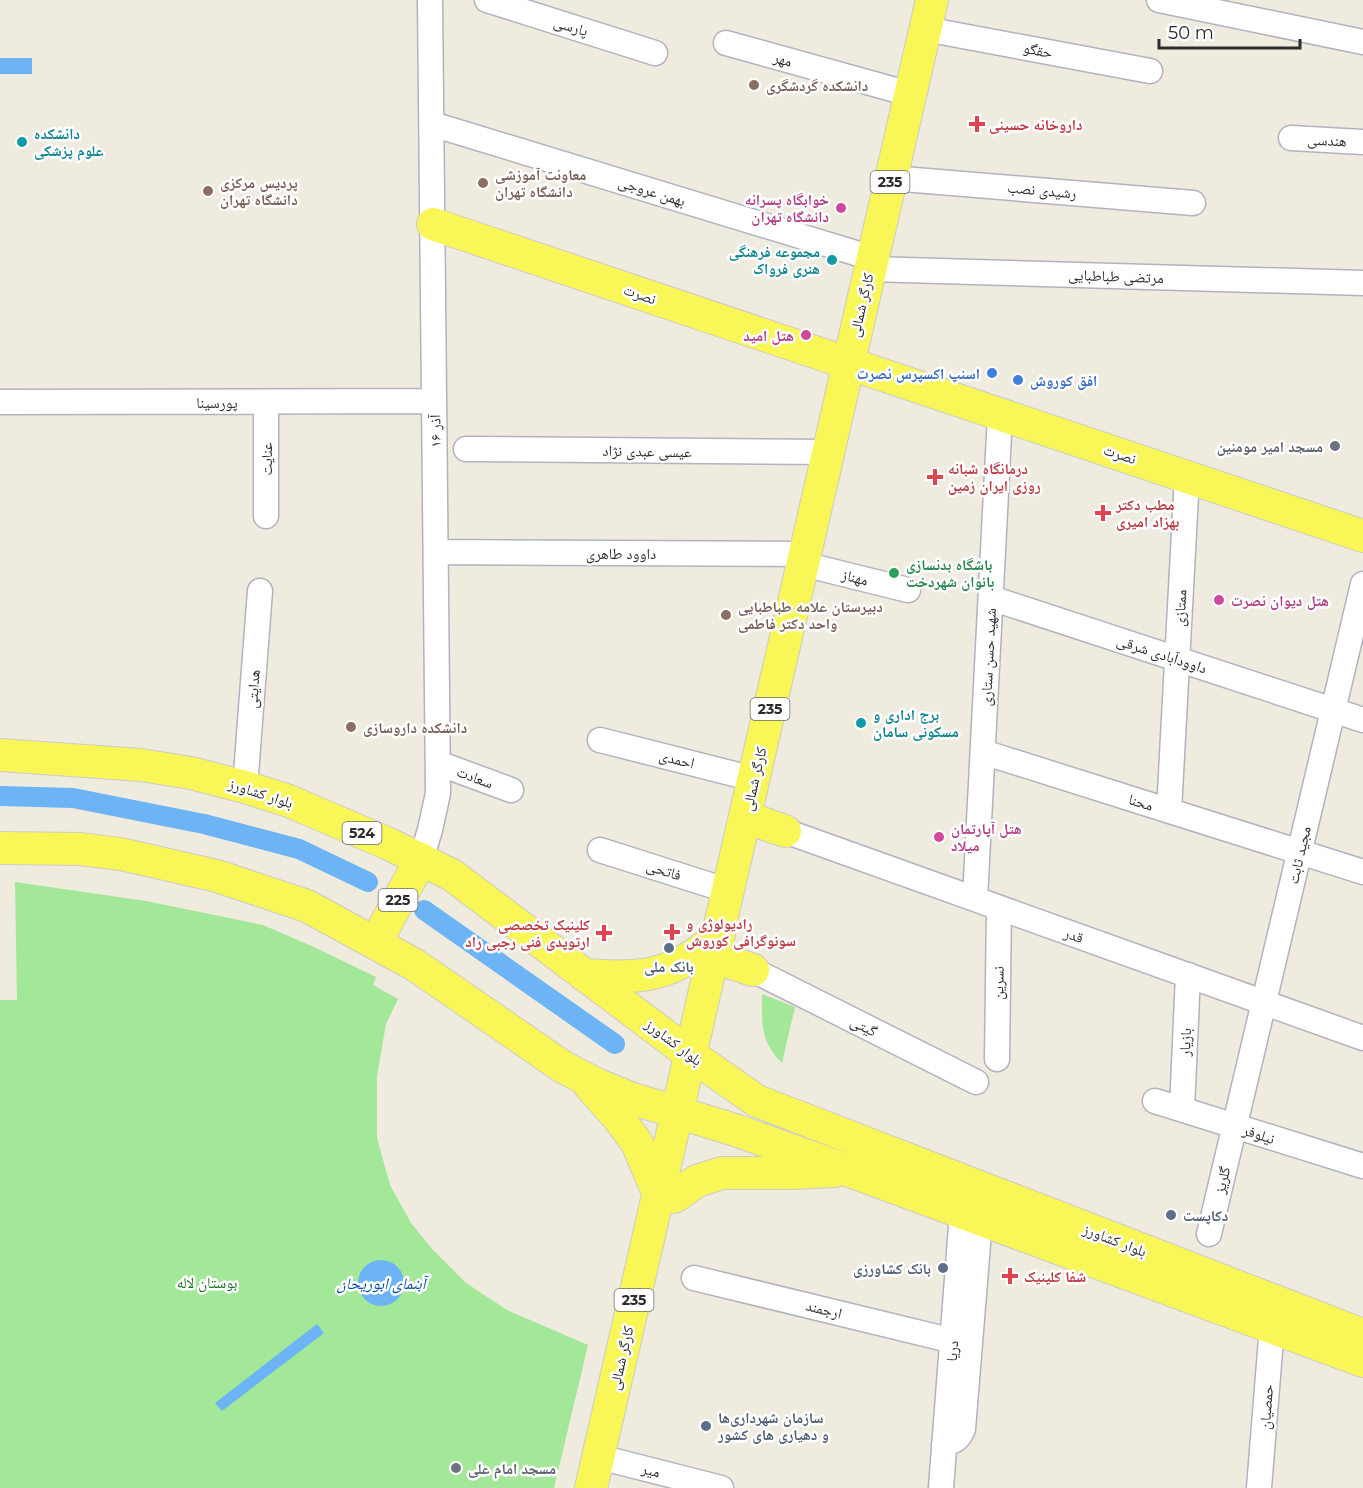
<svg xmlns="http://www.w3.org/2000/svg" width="1363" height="1488" font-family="Montserrat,'Noto Naskh Arabic',sans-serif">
  <rect width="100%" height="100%" fill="#efebde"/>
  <path fill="#a2e898" d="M 15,882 L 146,901 L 263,925 L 316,948 L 376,977 L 373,985 L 398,999 L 386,1024 L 377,1076 L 377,1138 L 390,1185 L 411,1223 L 433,1250 L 466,1283 L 507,1310 L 588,1345 L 554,1488 L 0,1488 L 0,1000 L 17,1000 Z
    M 762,994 L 795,1007 L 782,1063 C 760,1041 762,1023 762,994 Z"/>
  <path fill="#6cb4f6" d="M 0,58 L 32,58 L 32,74 L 0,74 Z
    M358 1283a23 23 0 1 1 46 0a23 23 0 1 1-46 0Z
    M 317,1324 L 324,1333 L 222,1411 L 215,1403 Z"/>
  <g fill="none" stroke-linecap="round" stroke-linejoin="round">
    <path stroke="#6cb4f6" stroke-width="20" d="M 0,796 L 73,798 L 204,824 L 299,849 L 368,882
      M 424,910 L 615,1044"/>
    <defs>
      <path id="minor" d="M 487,0 L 655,53
        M 1159,0 L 1363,42
        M 925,29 L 1150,71
        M 726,43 L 910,94
        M 432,124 L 872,258
        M 1291,138 L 1363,142
        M 891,178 L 1193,203
        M 870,269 L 1363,283
        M 0,402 L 434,401
        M 466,449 L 828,452
        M 266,516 L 266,402
        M 436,552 L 805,554
        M 803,564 L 908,590
        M 991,598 L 1363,720
        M 600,740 L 754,779
        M 983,752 L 1363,872
        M 438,763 L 511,790
        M 245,787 L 260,591
        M 1169,811 L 1187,477
        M 785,831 L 1363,1038
        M 600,850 L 729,891
        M 421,859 L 430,830 L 438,793 L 430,0
        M 975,899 L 1000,415
        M 753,970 L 976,1082
        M 997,1059 L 999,908
        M 1155,1101 L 1363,1166
        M 1182,1109 L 1188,975
        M 1209,1234 L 1363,584
        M 694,1278 L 970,1345
        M 944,1444 C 954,1442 959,1439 963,1429 L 980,1220
        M 615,1461 L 721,1488
        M 941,1488 L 962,1213
        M 1259,1488 L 1272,1326"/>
      <path id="major" d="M 433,224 L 1363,536
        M 0,755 L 141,765 L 191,773 L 245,787 L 289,801 L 389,844 L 452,875 L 691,1055 L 757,1101 L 1363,1335
        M 745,817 L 785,831
        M 0,848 L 80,849 L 121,854 L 217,876 L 307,906 L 415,965 L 563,1067 L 596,1084 L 630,1098 L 735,1130 L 847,1170 L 1363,1361
        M 376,942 L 421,859
        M 714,957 L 753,970
        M 584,975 C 643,979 673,977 719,935
        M 590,1086 L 617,1116 L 637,1143 L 659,1195
        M 674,1197 L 697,1181 L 722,1173 L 793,1173 L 835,1171
        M 591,1488 L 932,0"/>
    </defs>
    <use href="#minor" stroke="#b2b2c1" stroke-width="27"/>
    <use href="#major" stroke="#ccc" stroke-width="34"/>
    <use href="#minor" stroke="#fff" stroke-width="24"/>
    <use href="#major" stroke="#f9f658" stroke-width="32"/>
  </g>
  <g fill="#8d6e63" stroke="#fff" stroke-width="2">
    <circle cx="754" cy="85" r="6"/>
    <circle cx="483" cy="183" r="6"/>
    <circle cx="208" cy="191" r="6"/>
    <circle cx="726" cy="615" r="6"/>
    <circle cx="351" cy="727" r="6"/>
  </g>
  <g fill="#e0444e" stroke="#fff" stroke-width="2">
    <path d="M974 115h6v6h6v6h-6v6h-6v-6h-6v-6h6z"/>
    <path d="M932 468h6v6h6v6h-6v6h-6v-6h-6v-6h6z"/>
    <path d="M1100 504h6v6h6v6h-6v6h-6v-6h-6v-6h6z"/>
    <path d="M669 923h6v6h6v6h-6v6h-6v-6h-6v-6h6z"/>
    <path d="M601 924h6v6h6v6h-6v6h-6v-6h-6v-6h6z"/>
    <path d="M1007 1267h6v6h6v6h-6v6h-6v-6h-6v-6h6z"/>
  </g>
  <g fill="#0f9aa8" stroke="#fff" stroke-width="2">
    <circle cx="22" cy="142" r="6"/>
    <circle cx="832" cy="260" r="6"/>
    <circle cx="861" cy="723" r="6"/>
  </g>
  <g fill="#d1479c" stroke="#fff" stroke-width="2">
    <circle cx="841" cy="208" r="6"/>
    <circle cx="806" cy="335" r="6"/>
    <circle cx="1219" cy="600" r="6"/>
    <circle cx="939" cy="837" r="6"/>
  </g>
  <g fill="#3f7fe0" stroke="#fff" stroke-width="2">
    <circle cx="992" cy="373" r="6"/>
    <circle cx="1018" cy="380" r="6"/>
  </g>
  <g fill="#6b7280" stroke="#fff" stroke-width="2">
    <circle cx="1335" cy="446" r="6"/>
    <circle cx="456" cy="1468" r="6"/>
  </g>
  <circle fill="#2e9e5b" stroke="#fff" stroke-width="2" cx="894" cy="573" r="6"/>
  <g fill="#5c6f8a" stroke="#fff" stroke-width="2">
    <circle cx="669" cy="948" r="6"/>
    <circle cx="1171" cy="1215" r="6"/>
    <circle cx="943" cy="1268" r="6"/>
    <circle cx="706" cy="1426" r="6"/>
  </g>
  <g text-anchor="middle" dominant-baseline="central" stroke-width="5" stroke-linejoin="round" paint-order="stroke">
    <g fill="#fff" stroke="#6b6b6b" stroke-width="1.5">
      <rect x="870.5" y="171" width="39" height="22" rx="4.5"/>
      <rect x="750.5" y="698" width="39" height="22" rx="4.5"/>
      <rect x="342.5" y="822" width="39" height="22" rx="4.5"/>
      <rect x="378.5" y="889" width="39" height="22" rx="4.5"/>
      <rect x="614.5" y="1289" width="39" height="22" rx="4.5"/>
    </g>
    <g font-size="14" font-weight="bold" fill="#2c2c2c">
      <text x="890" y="182">235</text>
      <text x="770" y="709">235</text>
      <text x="362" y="833">524</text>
      <text x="398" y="900">225</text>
      <text x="634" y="1300">235</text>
    </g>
    <g font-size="15" fill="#2c2c2c" stroke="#fff">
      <text transform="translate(571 26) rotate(17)">پارسی</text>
      <text transform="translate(1038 50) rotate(11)">حقگو</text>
      <text transform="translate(783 59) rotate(16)">مهر</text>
      <text transform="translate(1327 140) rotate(3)">هندسی</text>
      <text transform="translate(1042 190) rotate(5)">رشیدی نصب</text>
      <text transform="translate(652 191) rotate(17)">بهمن عروجی</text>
      <text transform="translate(1116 276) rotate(2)">مرتضی طباطبایی</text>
      <text transform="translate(640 294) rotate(19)">نصرت</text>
      <text transform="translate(861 305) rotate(-77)">کارگر شمالی</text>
      <text x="217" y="402">پورسینا</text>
      <text transform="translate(435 431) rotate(-91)">۱۶ آذر</text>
      <text transform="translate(647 451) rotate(1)">عیسی عبدی نژاد</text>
      <text transform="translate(1120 454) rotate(18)">نصرت</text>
      <text transform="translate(266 459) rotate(-90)">عنایت</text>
      <text x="621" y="553">داوود طاهری</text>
      <text transform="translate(855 577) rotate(14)">مهناز</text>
      <text transform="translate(1180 608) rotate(-87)">ممتازی</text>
      <text transform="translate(1162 654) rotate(18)">داوودآبادی شرقی</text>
      <text transform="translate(988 657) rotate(-87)">شهید حسن ستاری</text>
      <text transform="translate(253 689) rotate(-86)">هدایتی</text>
      <text transform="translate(677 759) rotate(14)">احمدی</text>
      <text transform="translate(475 777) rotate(21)">سعادت</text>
      <text transform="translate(754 779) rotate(-77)">کارگر شمالی</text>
      <text transform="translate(261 793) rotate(18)">بلوار کشاورز</text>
      <text transform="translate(1141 802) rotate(17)">محنا</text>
      <text transform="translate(1299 855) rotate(-77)">مجید ثابت</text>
      <text transform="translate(664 870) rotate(18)">فاتحی</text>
      <text transform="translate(1074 935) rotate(20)">قدر</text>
      <text transform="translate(998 983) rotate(-89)">نسرین</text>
      <text transform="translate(864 1026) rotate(27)">گیتی</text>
      <text transform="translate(674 1042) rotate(37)">بلوار کشاورز</text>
      <text transform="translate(1185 1042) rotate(-87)">بازیار</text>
      <text transform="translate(1259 1134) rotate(18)">نیلوفر</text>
      <text transform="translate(1222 1180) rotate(-77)">گلریز</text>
      <text transform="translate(1115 1240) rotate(21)">بلوار کشاورز</text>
      <text transform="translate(824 1309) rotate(14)">ارجمند</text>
      <text transform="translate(952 1351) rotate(-85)">دریا</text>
      <text transform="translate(621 1358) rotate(-77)">کارگر شمالی</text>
      <text transform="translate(1266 1407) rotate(-86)">حمصیان</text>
      <text transform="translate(651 1470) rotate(14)">میر</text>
    </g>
    <g font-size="15" font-weight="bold" fill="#785e54" stroke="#fff" text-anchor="start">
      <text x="766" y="85">دانشکده گردشگری</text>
      <text x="495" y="174">معاونت آموزشی<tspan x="495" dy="17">دانشگاه تهران</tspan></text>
      <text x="220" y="182">پردیس مرکزی<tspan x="220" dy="17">دانشگاه‌ تهران</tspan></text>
      <text x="738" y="606">دبیرستان علامه طباطبایی<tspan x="738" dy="17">واحد دکتر فاطمی</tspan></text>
      <text x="363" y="727">دانشکده داروسازی</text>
    </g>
    <g font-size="15" font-weight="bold" fill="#be3a42" stroke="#fff" text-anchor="start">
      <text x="989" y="124">داروخانه حسینی</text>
      <text x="948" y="468">درمانگاه شبانه<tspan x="948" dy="17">روزی ایران زمین</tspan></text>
      <text x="1116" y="504">مطب دکتر<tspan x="1116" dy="17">بهزاد امیری</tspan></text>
      <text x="686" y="923">رادیولوژی و<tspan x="686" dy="17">سونوگرافی کوروش</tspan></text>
      <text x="590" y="924" text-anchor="end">کلینیک تخصصی<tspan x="590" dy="17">ارتوپدی فنی رجبی راد</tspan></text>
      <text x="1024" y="1276">شفا کلینیک</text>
    </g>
    <g font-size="15" font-weight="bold" fill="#0d838f" stroke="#fff" text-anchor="start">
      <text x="34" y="133">دانشکده<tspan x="34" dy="17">علوم پزشکی</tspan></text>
      <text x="820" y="251" text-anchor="end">مجموعه فرهنگی<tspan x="820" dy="17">هنری فرواک</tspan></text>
      <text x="873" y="714">برج اداری و<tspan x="873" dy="17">مسکونی سامان</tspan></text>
    </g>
    <g font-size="15" font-weight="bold" fill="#b23c85" stroke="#fff" text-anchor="end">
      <text x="829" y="199">خوابگاه پسرانه<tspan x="829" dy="17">دانشگاه تهران</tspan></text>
      <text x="794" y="335">هتل امید</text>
      <text x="1231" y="600" text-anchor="start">هتل دیوان نصرت</text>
      <text x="951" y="828" text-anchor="start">هتل آپارتمان<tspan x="951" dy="17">میلاد</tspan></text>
    </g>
    <g font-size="15" font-weight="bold" fill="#366cbe" stroke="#fff" text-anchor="end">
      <text x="980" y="373">اسنپ اکسپرس نصرت</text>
      <text x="1030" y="380" text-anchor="start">افق کوروش</text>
    </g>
    <g font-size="15" font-weight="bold" fill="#5b616d" stroke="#fff" text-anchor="end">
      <text x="1323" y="446">مسجد امیر مومنین</text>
      <text x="468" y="1468" text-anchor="start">مسجد امام علی</text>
    </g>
    <g font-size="15" font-weight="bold" fill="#27864d" stroke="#fff" text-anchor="start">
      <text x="906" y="564">باشگاه بدنسازی<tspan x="906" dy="17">بانوان شهردخت</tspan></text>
    </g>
    <g font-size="15" font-weight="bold" fill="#4e5e75" stroke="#fff" text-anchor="start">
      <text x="669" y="966" text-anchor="middle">بانک ملی</text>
      <text x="1183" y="1215">دکاپست</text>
      <text x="931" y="1268" text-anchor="end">بانک کشاورزی</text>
      <text x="718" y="1417">سازمان شهرداری‌ها<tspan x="718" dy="17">و دهیاری‌ های کشور</tspan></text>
    </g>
    <g font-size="15" fill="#167016" stroke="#fff">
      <text x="207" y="1282">بوستان لاله</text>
    </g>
    <g font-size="16" font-style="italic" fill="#054ea8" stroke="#fff">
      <text x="381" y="1283">آبنمای ابوریحان</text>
    </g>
  </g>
  <path d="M1159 39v9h141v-9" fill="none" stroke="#2c2c2c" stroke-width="3"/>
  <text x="1168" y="39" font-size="18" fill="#2c2c2c" stroke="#ffffff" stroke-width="4.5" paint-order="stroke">50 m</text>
</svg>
